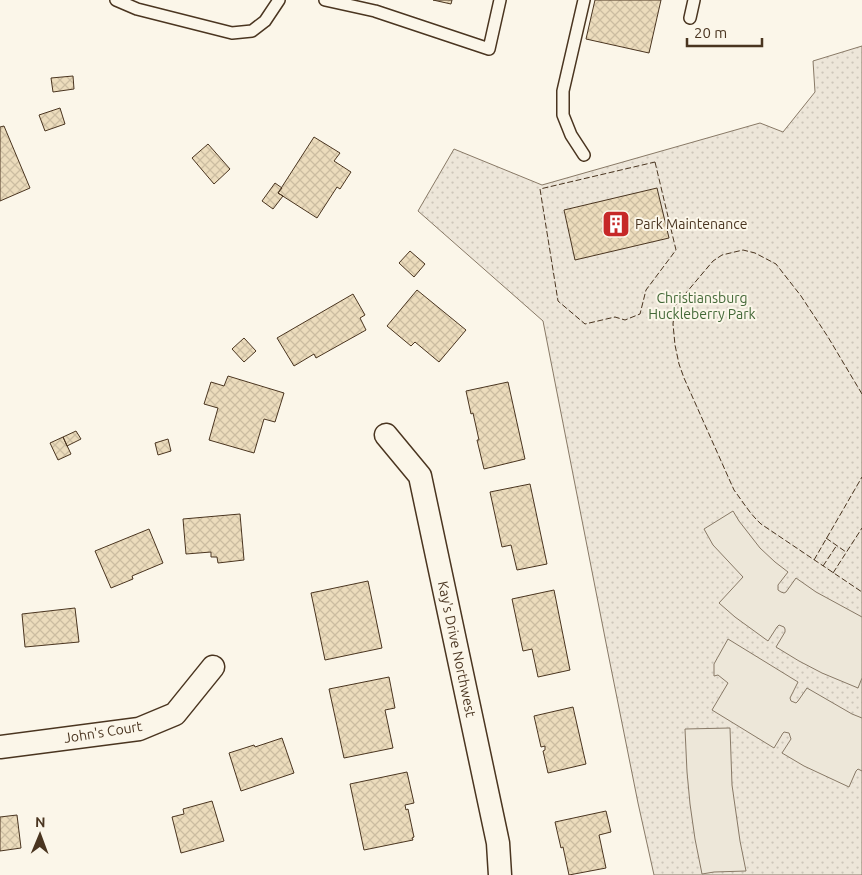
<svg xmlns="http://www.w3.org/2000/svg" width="862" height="875" font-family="Ubuntu,sans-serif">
  <defs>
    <pattern id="park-dots" width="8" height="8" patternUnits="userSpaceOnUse" patternTransform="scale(1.25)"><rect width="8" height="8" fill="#ede6d9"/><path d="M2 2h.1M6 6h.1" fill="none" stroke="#cdc6ba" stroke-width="1.8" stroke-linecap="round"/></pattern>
    <pattern id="building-cross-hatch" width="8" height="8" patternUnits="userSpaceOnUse" patternTransform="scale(1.25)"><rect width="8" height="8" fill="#ecdcbc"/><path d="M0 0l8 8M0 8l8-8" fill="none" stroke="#ccbda1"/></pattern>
  </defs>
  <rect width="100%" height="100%" fill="#fbf6e9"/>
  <path fill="url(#park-dots)" stroke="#887966" d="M 862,46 L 862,875 L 654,875 L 638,803 L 607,648 L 543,321 L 418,211 L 454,149 L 542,185 L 760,123 L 783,132 L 815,92 L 813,61 Z"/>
  <path fill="#ede7d9" stroke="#887966" d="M 733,511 L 739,521 L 760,548 L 775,562 L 788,572 L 778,585 L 778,590 L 781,592 L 784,593 L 786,592 L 796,578 L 816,592 L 862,617 L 862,678 L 858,688 L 822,673 L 799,661 L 776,647 L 785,632 L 785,629 L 784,627 L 779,625 L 777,627 L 768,641 L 735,617 L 719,603 L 743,577 L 713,545 L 704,529 Z
    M 728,639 L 798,682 L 790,698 L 791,701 L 796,703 L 798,701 L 807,688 L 852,714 L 862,718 L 862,771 L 858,769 L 856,771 L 849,787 L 804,766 L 782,753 L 791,739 L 789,733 L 784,732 L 783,733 L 774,748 L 712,710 L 728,683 L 718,675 L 714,676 L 714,664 Z
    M 730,728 L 732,785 L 740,841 L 746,871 L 714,872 L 702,874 L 695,839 L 690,804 L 687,772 L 685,729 Z"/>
  <path fill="url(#building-cross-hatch)" stroke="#4a3520" d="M 433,0 L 452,0 L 451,4 Z
    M 595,0 L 661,0 L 649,53 L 586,39 Z
    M 73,76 L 74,89 L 53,92 L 51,78 Z
    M 60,108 L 65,124 L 45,131 L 39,115 Z
    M 4,126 L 30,188 L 0,201 L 0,127 Z
    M 314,137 L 340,153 L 334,161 L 351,172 L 340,189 L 337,187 L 317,218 L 278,193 Z
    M 208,144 L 230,169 L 214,184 L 192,158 Z
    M 275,183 L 282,188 L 278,193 L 283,196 L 273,209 L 262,201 Z
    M 657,188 L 669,238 L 575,260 L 564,210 Z
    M 410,251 L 425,264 L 414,277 L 399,263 Z
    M 417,290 L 466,330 L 439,362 L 415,342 L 411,346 L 387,326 Z
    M 353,294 L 365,315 L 360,318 L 366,330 L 316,358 L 314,354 L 294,366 L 277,338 Z
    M 244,338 L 256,351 L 244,362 L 232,349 Z
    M 228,376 L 284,393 L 275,422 L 264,419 L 254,453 L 209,440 L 218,408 L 204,404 L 211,382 L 224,386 Z
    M 508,382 L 525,459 L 484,469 L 477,440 L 479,440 L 473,413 L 471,414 L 466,391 Z
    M 76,431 L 81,439 L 67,446 L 63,437 Z
    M 63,437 L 71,454 L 58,460 L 50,443 Z
    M 168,439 L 171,451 L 158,455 L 155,443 Z
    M 530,484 L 547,564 L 517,570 L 511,545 L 502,547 L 490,492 Z
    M 240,514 L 244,560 L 218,563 L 217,557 L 211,557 L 211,552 L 186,554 L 183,519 Z
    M 149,529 L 163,563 L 132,576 L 133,579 L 111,588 L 95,551 Z
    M 368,581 L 382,648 L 325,660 L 311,593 Z
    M 554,590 L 570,670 L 538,677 L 532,649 L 523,651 L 512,599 Z
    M 75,608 L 79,642 L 25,647 L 22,614 Z
    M 389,677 L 395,708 L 385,710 L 393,748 L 344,758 L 329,689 Z
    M 573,707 L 586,764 L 548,773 L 543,751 L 545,750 L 545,746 L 541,747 L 534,716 Z
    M 282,738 L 294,773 L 241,791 L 229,753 L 254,745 L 255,747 Z
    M 407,772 L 414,803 L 405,805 L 406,810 L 408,809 L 414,837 L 412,838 L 413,840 L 364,850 L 350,784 Z
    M 212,801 L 224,841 L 181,853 L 172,817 L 184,814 L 183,809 Z
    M 606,811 L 611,832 L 599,835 L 606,868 L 569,875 L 563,847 L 561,848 L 555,822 Z
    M 17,815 L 21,848 L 0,851 L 0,817 Z"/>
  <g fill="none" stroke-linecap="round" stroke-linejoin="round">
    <defs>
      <path id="lane" d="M 116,0 L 137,9 L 232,33 L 252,31 L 265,21 L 279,0
        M 325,0 L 375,11 L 489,49 L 500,0
        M 584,0 L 563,91 L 563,115 L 571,135 L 584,155
        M 690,18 L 694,0"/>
      <path id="street" d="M 386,435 L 420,476 L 498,843 L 500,875
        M 0,747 L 139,729 L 175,714 L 213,667"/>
    </defs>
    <use href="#lane" stroke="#4a3520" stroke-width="14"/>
    <use href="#street" stroke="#4a3520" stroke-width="25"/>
    <use href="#lane" stroke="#fbf6e9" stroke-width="11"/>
    <use href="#street" stroke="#fbf6e9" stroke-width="22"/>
    <path stroke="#4a3520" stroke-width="1" stroke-dasharray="6 2.5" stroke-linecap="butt" d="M 655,162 L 676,250 L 646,290 L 640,314 L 625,320 L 615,317 L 585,324 L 558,301 L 540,189 Z
      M 862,394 L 828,337 L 801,296 L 776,264 L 755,253 L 743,250 L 722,255 L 713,261 L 675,306 L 673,324 L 675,345 L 679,364 L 684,378 L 734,490 C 743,502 750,514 761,524 L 862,592
      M 826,538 L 846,552
      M 814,560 L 862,477
      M 823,566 L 837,545
      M 833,573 L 862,528"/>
  </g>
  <defs>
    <symbol id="building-square" viewBox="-11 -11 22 22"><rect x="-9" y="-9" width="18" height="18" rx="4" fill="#c62828" stroke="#fbf6e9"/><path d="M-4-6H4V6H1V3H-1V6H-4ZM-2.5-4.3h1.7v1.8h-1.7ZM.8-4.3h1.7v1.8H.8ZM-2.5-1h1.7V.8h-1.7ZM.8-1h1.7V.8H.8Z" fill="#fff"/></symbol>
  </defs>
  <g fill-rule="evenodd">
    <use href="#building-square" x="600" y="208" width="32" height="32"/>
  </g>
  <g text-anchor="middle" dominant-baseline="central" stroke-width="4" stroke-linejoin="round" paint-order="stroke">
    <g font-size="14" fill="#4a3520" stroke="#fbf6e9" text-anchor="start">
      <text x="635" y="224">Park Maintenance</text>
    </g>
    <g font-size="14" fill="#436837" stroke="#fbf6e9">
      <text x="702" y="298">Christiansburg<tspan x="702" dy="16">Huckleberry Park</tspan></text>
    </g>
    <g font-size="14" fill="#4a3520" stroke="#fbf6e9">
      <text transform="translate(457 649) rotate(78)">Kay's Drive Northwest</text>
      <text transform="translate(103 732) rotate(-9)">John's Court</text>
    </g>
  </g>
  <g transform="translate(40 835) rotate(1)" stroke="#fbf6e9" stroke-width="4" paint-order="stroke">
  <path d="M0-4L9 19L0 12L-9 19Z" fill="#4a3520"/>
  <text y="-8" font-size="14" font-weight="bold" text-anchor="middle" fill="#4a3520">N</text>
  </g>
  <path d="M687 38v8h75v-8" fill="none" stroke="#4a3520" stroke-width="2.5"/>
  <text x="694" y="38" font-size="15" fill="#4a3520" stroke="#fbf6e9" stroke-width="4" paint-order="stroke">20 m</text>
</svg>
